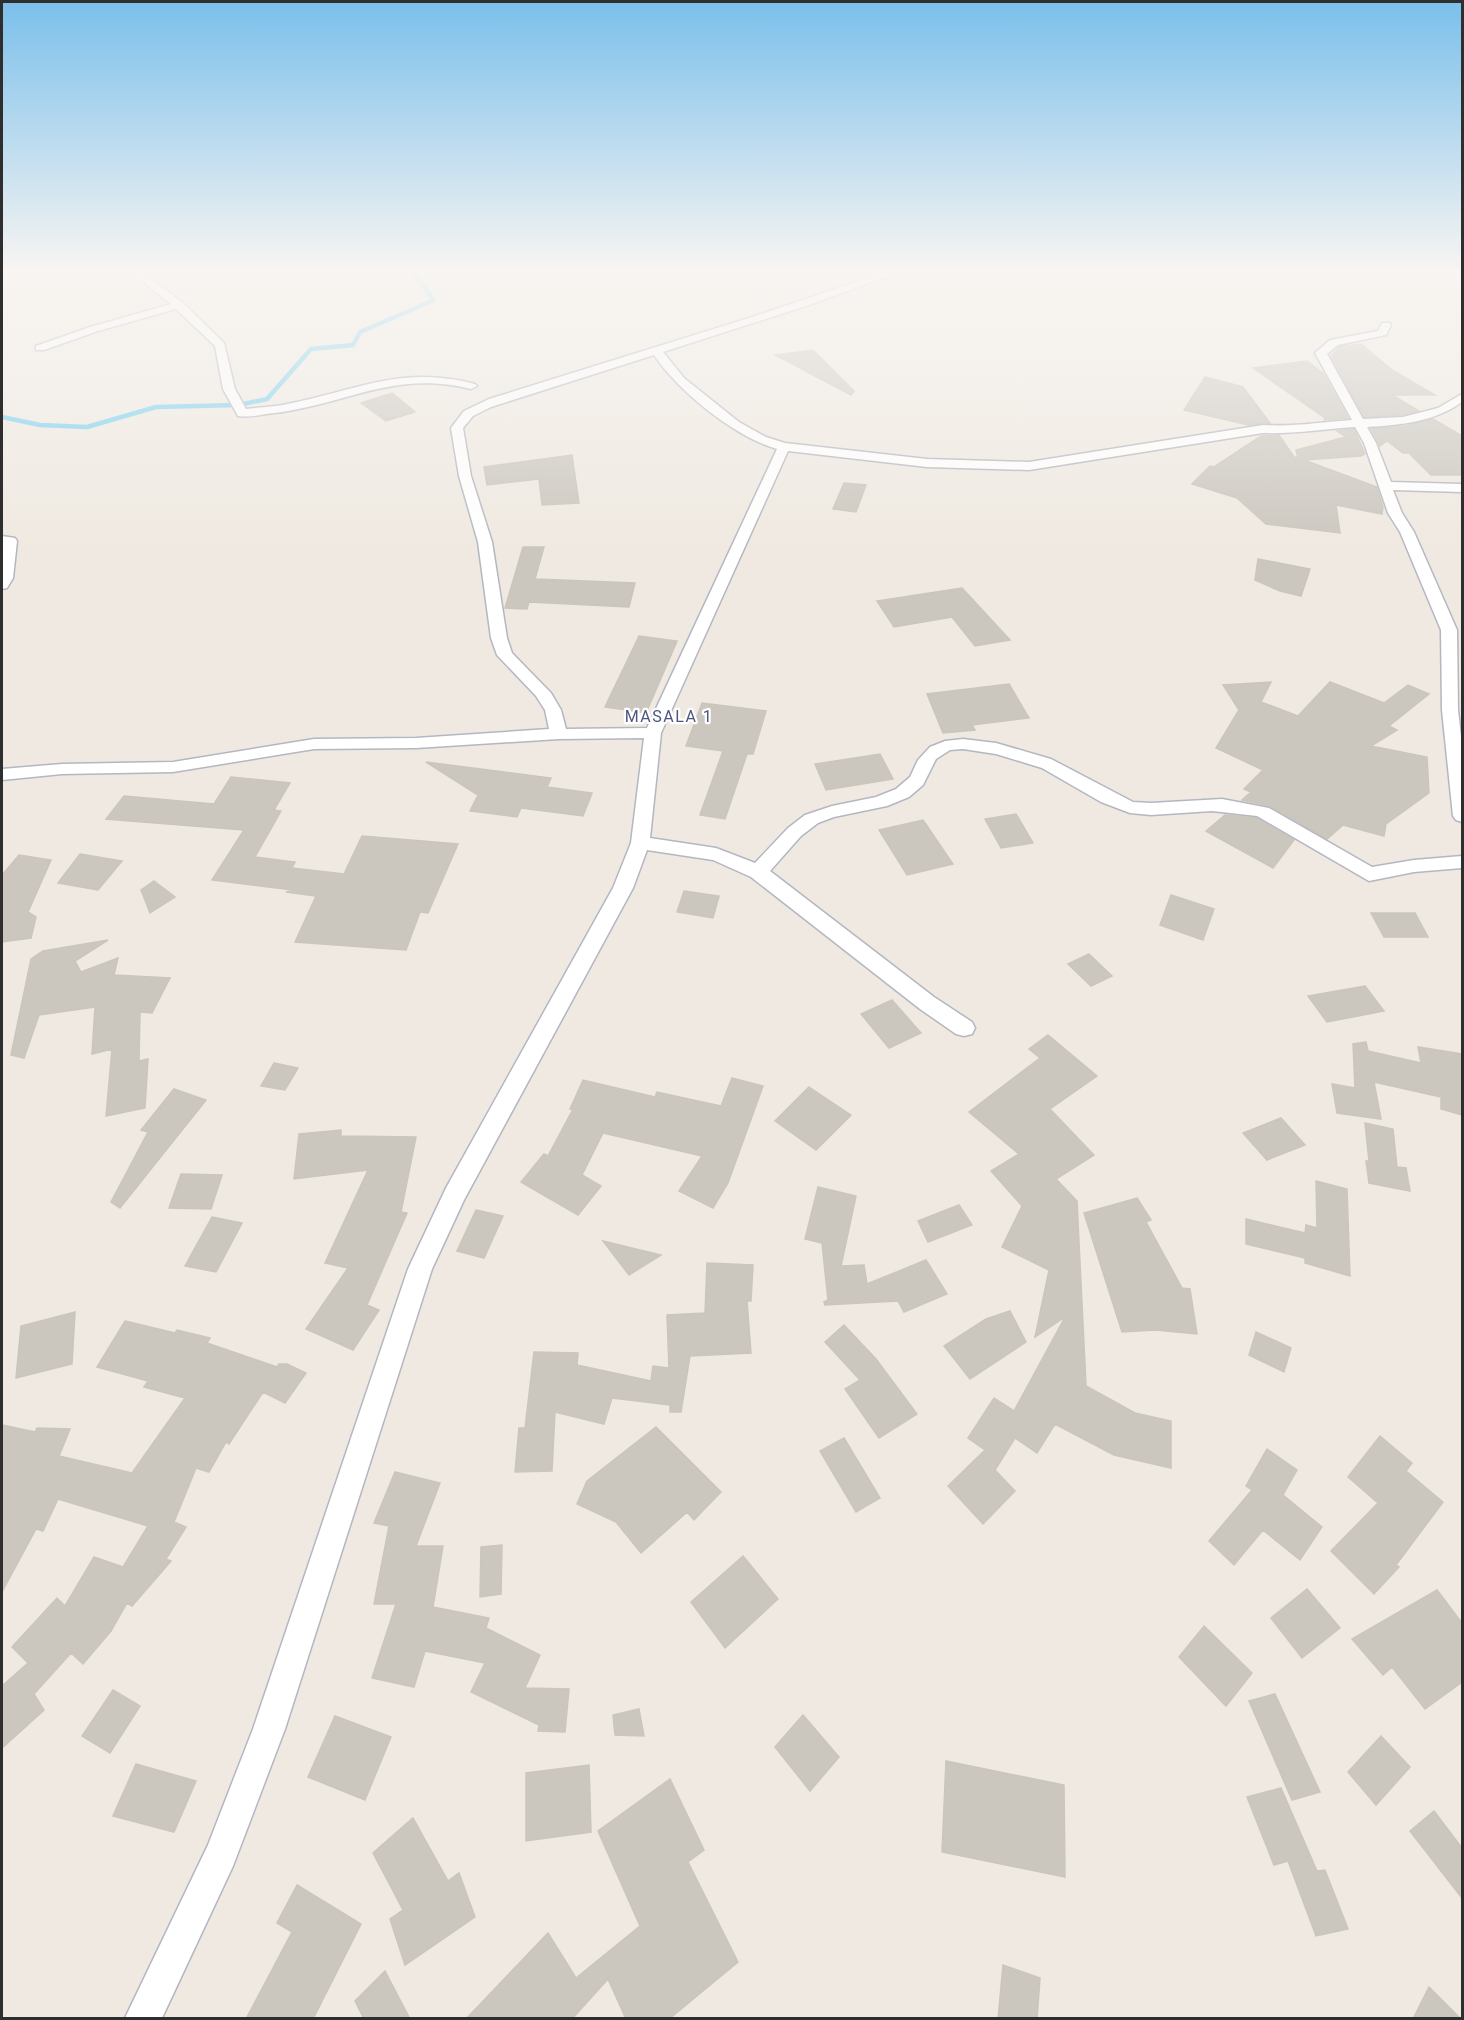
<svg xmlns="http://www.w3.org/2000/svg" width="1464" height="2020" font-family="Roboto,sans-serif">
  <rect width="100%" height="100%" fill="#efe9e1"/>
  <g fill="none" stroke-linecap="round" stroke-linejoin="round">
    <path stroke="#75cff0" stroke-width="4.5" d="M 2,417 L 40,425 L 87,427 L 156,407 L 238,405 L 267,399 L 311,349 L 353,345 L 360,332 L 434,300 L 410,269"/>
  </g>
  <path fill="#cbc7bf" stroke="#cbc5ba" stroke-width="1.5" d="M 1361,344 L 1392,370 L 1435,395 L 1392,395 L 1419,411 L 1403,415 L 1364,417 L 1331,356 L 1339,347 Z
    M 813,350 L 854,391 L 851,395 L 775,355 Z
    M 1307,361 L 1323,373 L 1348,418 L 1324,420 L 1325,418 L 1253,368 Z
    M 1205,377 L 1243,387 L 1270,423 L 1248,425 L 1184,410 Z
    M 392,393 L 415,412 L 386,421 L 361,403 Z
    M 1433,419 L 1462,436 L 1462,475 L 1431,475 L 1409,453 L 1403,453 L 1387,441 L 1380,446 L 1371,429 L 1405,426 Z
    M 1354,429 L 1365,454 L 1361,456 L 1304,460 L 1377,487 L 1383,507 L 1382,514 L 1336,505 L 1340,533 L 1266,524 L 1237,498 L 1192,484 L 1210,466 L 1214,467 L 1261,436 L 1279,435 L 1294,457 L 1298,458 L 1296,450 L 1346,437 L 1337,431 Z
    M 572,455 L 579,503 L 542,505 L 539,479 L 487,485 L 484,467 Z
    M 844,483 L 866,485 L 856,512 L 833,509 Z
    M 523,547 L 544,547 L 535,579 L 635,583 L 629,607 L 529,602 L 527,609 L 505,608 Z
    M 1258,559 L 1310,569 L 1301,596 L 1280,591 L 1255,580 Z
    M 962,588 L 1010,640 L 975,646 L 952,617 L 894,627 L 877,601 Z
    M 639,636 L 677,641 L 646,713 L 605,707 Z
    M 1271,682 L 1261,702 L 1298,716 L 1330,682 L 1384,703 L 1408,685 L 1429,694 L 1389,726 L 1397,730 L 1371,746 L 1427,757 L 1429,793 L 1386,824 L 1384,836 L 1343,825 L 1327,839 L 1270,806 L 1242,800 L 1251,792 L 1244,789 L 1263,770 L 1216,748 L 1239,710 L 1223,685 Z
    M 1009,684 L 1029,718 L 972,725 L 975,730 L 943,733 L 927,694 Z
    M 702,703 L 766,711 L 753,754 L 747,754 L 725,819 L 700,815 L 723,751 L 686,746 Z
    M 880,754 L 893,779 L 826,790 L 815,764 Z
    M 426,762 L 551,778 L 547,787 L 592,793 L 583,816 L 521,808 L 517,817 L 470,811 L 478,795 Z
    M 231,777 L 290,783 L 274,810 L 281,811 L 255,857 L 295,862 L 292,868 L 344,874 L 362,836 L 458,844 L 428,913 L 420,912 L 406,950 L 295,942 L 316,896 L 286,892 L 293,890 L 212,880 L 244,830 L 106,819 L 124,796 L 214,804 Z
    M 1016,814 L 1033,843 L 1001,848 L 985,819 Z
    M 1225,815 L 1256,818 L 1294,840 L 1273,868 L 1206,831 Z
    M 923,820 L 953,864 L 907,875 L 879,830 Z
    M 80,854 L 122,861 L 98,890 L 58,883 Z
    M 19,855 L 51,860 L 28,912 L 36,917 L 31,938 L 2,942 L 2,875 Z
    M 154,881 L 175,897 L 150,913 L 141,890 Z
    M 684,891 L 719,896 L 713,918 L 677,912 Z
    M 1171,895 L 1214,909 L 1203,940 L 1160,925 Z
    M 1371,913 L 1415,913 L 1428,937 L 1384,937 Z
    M 108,940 L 75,961 L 81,972 L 118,958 L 114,975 L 170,978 L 152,1013 L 140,1012 L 139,1061 L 148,1059 L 145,1108 L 106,1116 L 112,1049 L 92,1054 L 95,1007 L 39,1015 L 24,1058 L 11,1055 L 31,959 L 43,951 Z
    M 1089,954 L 1112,976 L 1091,986 L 1068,964 Z
    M 1365,986 L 1384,1011 L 1327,1022 L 1308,996 Z
    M 892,1000 L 921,1033 L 889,1048 L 861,1014 Z
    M 1048,1035 L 1097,1076 L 1050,1109 L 1094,1155 L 1056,1179 L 1077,1201 L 1086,1386 L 1135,1413 L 1171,1421 L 1171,1468 L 1114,1455 L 1055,1424 L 1037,1453 L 1015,1438 L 995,1470 L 1015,1491 L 983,1524 L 948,1486 L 985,1450 L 968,1438 L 994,1398 L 1014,1411 L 1065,1317 L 1035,1337 L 1049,1270 L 1002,1247 L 1022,1206 L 991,1171 L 1019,1154 L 969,1112 L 1040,1058 L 1029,1049 Z
    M 1366,1042 L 1368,1051 L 1421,1063 L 1418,1047 L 1462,1054 L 1462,1115 L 1441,1109 L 1441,1097 L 1374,1082 L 1381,1119 L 1337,1113 L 1332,1084 L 1355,1088 L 1353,1044 Z
    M 274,1063 L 298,1068 L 285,1090 L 261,1086 Z
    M 732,1078 L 763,1086 L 728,1183 L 713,1208 L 679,1191 L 702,1156 L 603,1133 L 582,1175 L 601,1186 L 578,1215 L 521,1182 L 544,1154 L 548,1156 L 573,1109 L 570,1109 L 583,1080 L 655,1097 L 657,1092 L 721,1106 Z
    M 809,1087 L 851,1115 L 816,1150 L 775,1121 Z
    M 174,1089 L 206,1100 L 120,1208 L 111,1202 L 148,1132 L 141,1130 Z
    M 1281,1118 L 1305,1145 L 1267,1160 L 1243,1133 Z
    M 1365,1123 L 1393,1129 L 1397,1167 L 1406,1168 L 1410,1191 L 1369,1183 L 1366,1161 L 1369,1161 Z
    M 341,1130 L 341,1136 L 416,1137 L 401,1212 L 407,1213 L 367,1305 L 379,1310 L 353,1350 L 306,1329 L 348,1268 L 325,1263 L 368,1170 L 294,1179 L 299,1134 Z
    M 181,1174 L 222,1175 L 211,1209 L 169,1208 Z
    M 1316,1181 L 1347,1189 L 1350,1276 L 1305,1263 L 1305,1258 L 1246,1244 L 1246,1219 L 1305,1233 L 1306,1225 L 1317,1228 Z
    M 818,1187 L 856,1196 L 841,1266 L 864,1265 L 867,1284 L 926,1260 L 947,1294 L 904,1312 L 898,1301 L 825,1305 L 824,1302 L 828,1300 L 822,1243 L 805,1239 Z
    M 1137,1198 L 1151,1220 L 1146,1222 L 1182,1288 L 1190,1289 L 1197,1334 L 1155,1330 L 1122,1332 L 1084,1213 Z
    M 959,1205 L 972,1225 L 928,1242 L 918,1221 Z
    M 476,1210 L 503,1216 L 484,1258 L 457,1251 Z
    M 212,1217 L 242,1223 L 216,1272 L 185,1266 Z
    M 603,1241 L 661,1255 L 629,1275 Z
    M 707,1263 L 753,1265 L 751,1301 L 747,1301 L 751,1353 L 690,1356 L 681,1412 L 670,1412 L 670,1405 L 612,1398 L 604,1424 L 555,1412 L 552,1471 L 515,1472 L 519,1428 L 525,1428 L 534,1352 L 578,1353 L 577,1365 L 651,1381 L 653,1366 L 669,1368 L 667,1315 L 705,1313 Z
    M 1010,1311 L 1026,1342 L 970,1379 L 944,1346 L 986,1319 Z
    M 75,1312 L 72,1364 L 16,1378 L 21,1326 Z
    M 125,1321 L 175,1333 L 177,1330 L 210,1338 L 207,1343 L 277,1367 L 279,1364 L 287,1364 L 306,1373 L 285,1403 L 263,1392 L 229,1444 L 226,1442 L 209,1472 L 196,1468 L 174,1522 L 186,1527 L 166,1559 L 171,1561 L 132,1606 L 127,1603 L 111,1631 L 83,1664 L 71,1653 L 34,1694 L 44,1710 L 2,1748 L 2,1686 L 28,1663 L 12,1647 L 57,1598 L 65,1606 L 94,1557 L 123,1567 L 148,1526 L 58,1499 L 43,1531 L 36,1529 L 2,1592 L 2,1425 L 35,1432 L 37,1428 L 70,1429 L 59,1456 L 132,1473 L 185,1398 L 144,1387 L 148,1381 L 97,1367 Z
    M 844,1325 L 876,1359 L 917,1414 L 879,1438 L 845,1389 L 860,1380 L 825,1342 Z
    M 1256,1332 L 1291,1348 L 1284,1372 L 1249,1355 Z
    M 656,1427 L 721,1492 L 694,1520 L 687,1512 L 641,1553 L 616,1522 L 577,1504 L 587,1481 Z
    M 1380,1436 L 1412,1463 L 1406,1471 L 1443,1502 L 1396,1565 L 1399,1567 L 1374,1594 L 1331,1551 L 1378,1503 L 1348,1477 Z
    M 844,1438 L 880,1498 L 856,1512 L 820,1451 Z
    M 1267,1449 L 1297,1470 L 1283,1495 L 1322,1527 L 1300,1560 L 1263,1530 L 1234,1565 L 1209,1541 L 1252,1490 L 1246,1486 Z
    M 395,1472 L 440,1483 L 416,1546 L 443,1546 L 433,1607 L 489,1618 L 486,1628 L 540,1655 L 525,1688 L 569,1689 L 565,1732 L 538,1731 L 539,1725 L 471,1692 L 485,1663 L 425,1651 L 414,1687 L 372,1678 L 396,1604 L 374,1604 L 389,1526 L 374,1523 Z
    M 502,1545 L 501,1594 L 480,1597 L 481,1547 Z
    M 743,1556 L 778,1599 L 725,1648 L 691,1602 Z
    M 1307,1589 L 1340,1628 L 1302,1658 L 1271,1618 Z
    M 1437,1590 L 1462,1623 L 1462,1682 L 1425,1709 L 1392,1667 L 1383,1675 L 1352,1639 Z
    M 1204,1626 L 1252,1673 L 1226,1706 L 1179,1657 Z
    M 113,1690 L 140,1706 L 110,1753 L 82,1736 Z
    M 1275,1694 L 1320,1792 L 1292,1800 L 1249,1701 Z
    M 639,1709 L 644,1736 L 615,1735 L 613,1715 Z
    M 803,1715 L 839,1757 L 810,1791 L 775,1747 Z
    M 335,1716 L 391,1737 L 365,1800 L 308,1777 Z
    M 1381,1736 L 1410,1767 L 1376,1805 L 1348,1772 Z
    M 946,1761 L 1064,1785 L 1065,1877 L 942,1852 Z
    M 136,1764 L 196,1781 L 174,1832 L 113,1816 Z
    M 589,1765 L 591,1832 L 526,1841 L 526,1773 Z
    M 670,1779 L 704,1850 L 688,1862 L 738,1962 L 669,2019 L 626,2019 L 608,1979 L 572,2019 L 466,2019 L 548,1933 L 576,1978 L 640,1926 L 598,1831 Z
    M 1281,1788 L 1317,1871 L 1325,1870 L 1348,1929 L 1316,1936 L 1288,1861 L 1274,1865 L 1247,1797 Z
    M 1434,1811 L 1462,1848 L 1462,1898 L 1410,1831 Z
    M 413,1818 L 448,1881 L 459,1873 L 475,1917 L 405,1965 L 390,1919 L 403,1910 L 373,1853 Z
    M 297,1885 L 361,1924 L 313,2019 L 246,2019 L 292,1932 L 277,1923 Z
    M 1003,1965 L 1040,1978 L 1037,2019 L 998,2019 Z
    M 385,1971 L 410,2019 L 364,2019 L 355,2001 Z
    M 1429,1987 L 1461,2019 L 1413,2019 Z"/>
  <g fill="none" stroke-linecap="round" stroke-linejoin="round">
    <defs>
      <path id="minor" d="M 127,269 L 138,269 L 183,303 L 224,343 L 235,389 L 246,409 C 261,407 277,407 292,403 C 360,389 403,365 475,384 L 477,386 L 471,389 C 392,370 348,404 275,413 C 263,414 249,418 238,416 L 223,389 L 215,346 L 176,309 L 98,331 L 44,350 L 36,350 L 36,346 L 90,327 L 171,304 Z
        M 895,269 L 908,269 L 806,306 L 663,352 L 684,378 L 739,422 L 766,437 L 785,443 L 927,459 L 1029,462 L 1263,425 C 1293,427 1322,422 1352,420 L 1315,353 L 1330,340 L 1378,331 L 1382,323 L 1390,323 L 1391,325 L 1386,335 L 1338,345 L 1327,354 L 1363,419 L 1403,417 L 1438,408 L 1462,394 L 1462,402 C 1434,422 1401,425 1367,427 L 1376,443 L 1391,482 L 1462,484 L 1462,492 L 1393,490 L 1402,513 L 1414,532 L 1457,630 L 1458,710 L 1462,745 L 1462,822 L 1456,820 L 1453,816 L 1442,710 L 1441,630 L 1400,532 L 1388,513 L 1364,443 L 1355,427 C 1324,429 1294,434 1263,433 L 1029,470 L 927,467 L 788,451 L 661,733 L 650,838 L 716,848 L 755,863 L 788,828 L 805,815 L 832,806 L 876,797 L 896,789 L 910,777 L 918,760 L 930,747 L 945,741 L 963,739 L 996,743 L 1051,759 L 1133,802 L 1151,803 L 1222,799 L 1269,808 L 1372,867 L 1414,860 L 1462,856 L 1462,868 L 1414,872 L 1369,881 L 1257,816 L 1212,811 L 1151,815 L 1130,813 L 1101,802 L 1042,768 L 996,754 L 963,749 L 950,750 L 936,759 L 923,785 L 909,797 L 887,806 L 834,817 L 818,823 L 801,836 L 770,871 L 934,997 L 972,1022 L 975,1028 L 972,1034 L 964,1036 L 956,1034 L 920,1009 L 751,877 L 713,860 L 647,850 L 633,888 L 464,1200 L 432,1269 L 285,1729 L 233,1866 L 162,2018 L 125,2018 L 208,1845 L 253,1729 L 408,1269 L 446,1188 L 613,888 L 631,843 L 644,738 L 559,739 L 416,748 L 314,749 L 173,772 L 62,774 L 2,780 L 2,769 L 62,764 L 173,762 L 314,739 L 416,738 L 549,729 L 545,710 L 536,696 L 497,655 L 491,638 L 478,542 L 459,476 L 451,428 L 464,411 L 489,399 L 749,318 ZM 654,355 C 678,391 735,437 777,449 L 647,728 L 566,729 L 561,710 L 551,693 L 512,653 L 507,638 L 492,542 L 471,476 L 463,428 L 473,416 L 491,407 Z
        M 2,536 L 15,538 L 17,541 L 13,578 L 7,588 L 2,589 Z"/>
    </defs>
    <use href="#minor" stroke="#b4b7c1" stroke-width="3"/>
    <use href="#minor" fill="#fff" fill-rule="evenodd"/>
  </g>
  <linearGradient id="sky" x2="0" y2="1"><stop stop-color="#7abfeb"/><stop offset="0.49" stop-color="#f8f5f2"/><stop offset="1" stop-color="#f8f5f2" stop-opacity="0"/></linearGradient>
  <rect width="1464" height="551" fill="url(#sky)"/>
  <g text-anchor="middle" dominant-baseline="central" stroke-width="4.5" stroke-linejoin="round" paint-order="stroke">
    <g font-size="16" letter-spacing="1.5" fill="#4d5680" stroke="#fff">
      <text x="669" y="716">MASALA 1</text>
    </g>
  </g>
  <rect width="1464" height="2020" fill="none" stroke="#2e2e2e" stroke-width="6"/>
</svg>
